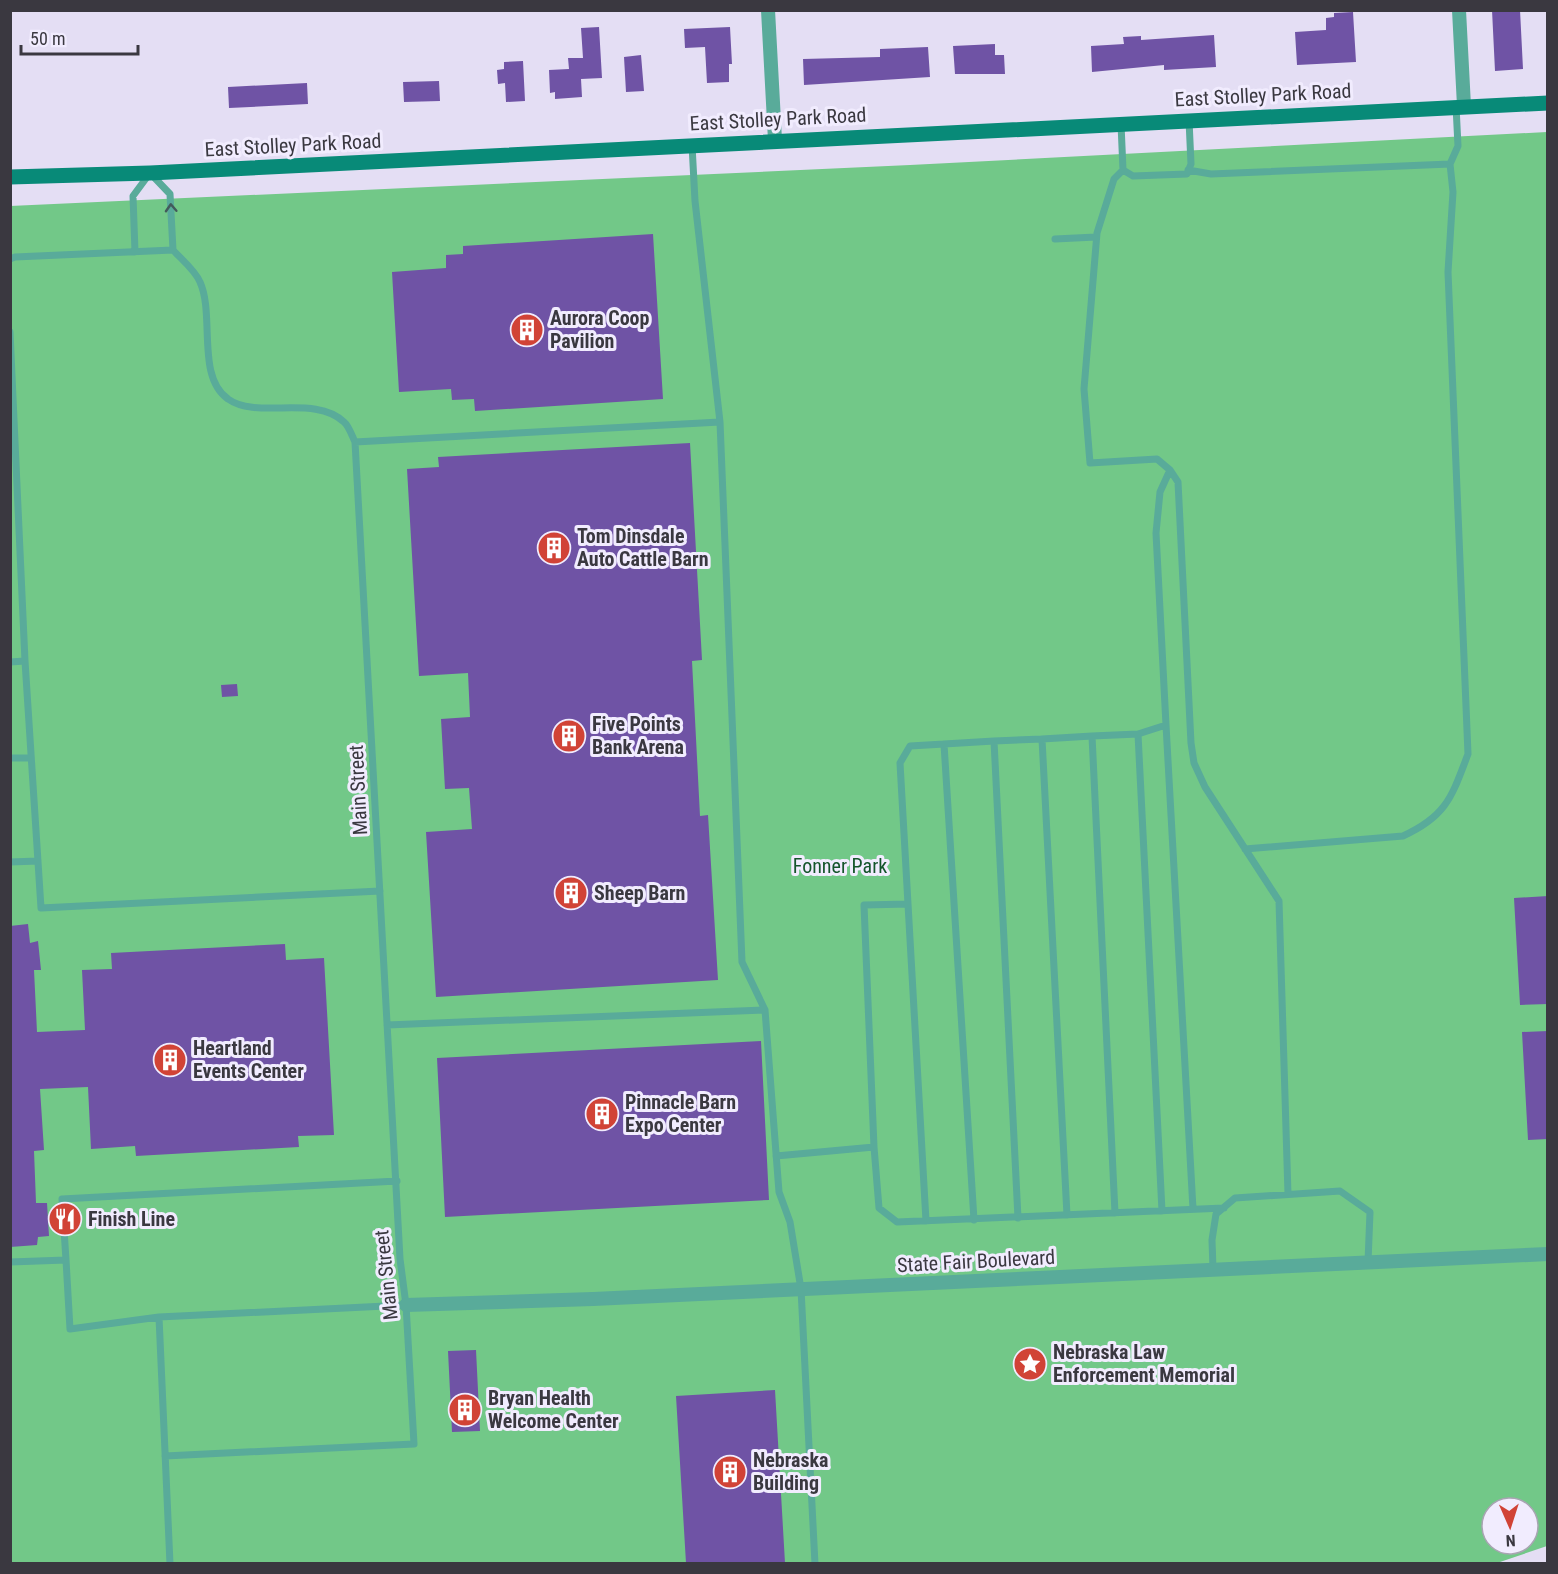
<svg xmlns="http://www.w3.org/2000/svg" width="1558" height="1574" font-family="'Roboto Condensed',sans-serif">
  <rect width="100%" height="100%" fill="#e4def4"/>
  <path fill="#72c888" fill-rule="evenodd" d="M 1547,132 L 1547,1546 L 1494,1564 L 11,1563 L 10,206 L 910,165 ZM 1492,1508 L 1528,1508 L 1528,1544 L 1492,1544 Z"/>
  <path fill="#6f53a5" d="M 1492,10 L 1520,10 L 1523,69 L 1495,71 Z
    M 1353,12 L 1356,62 L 1297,65 L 1295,32 L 1326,30 L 1326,18 L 1334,17 L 1334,13 Z
    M 599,27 L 602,78 L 581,79 L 582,97 L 555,99 L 555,92 L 550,93 L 549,70 L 569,69 L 568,58 L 583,58 L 581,28 Z
    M 730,27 L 732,64 L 729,64 L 729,82 L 707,83 L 705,47 L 685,48 L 684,29 Z
    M 1214,35 L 1216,67 L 1164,70 L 1164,65 L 1092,72 L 1091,46 L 1124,44 L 1123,37 L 1141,36 L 1141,40 Z
    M 995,44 L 995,55 L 1004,55 L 1005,74 L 955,74 L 953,46 Z
    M 928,47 L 930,77 L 804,85 L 803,59 L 880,57 L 880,49 Z
    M 641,55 L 644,91 L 626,92 L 624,57 Z
    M 523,61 L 525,101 L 506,102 L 505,83 L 498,84 L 497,70 L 504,69 L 504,62 Z
    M 439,81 L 440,101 L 404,102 L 403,82 Z
    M 307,83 L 308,104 L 229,108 L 228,87 Z
    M 653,234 L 663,399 L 475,411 L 474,399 L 452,400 L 451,389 L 399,392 L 392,272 L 446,268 L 446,255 L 463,254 L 463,246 Z
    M 690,443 L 702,660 L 692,661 L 700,816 L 708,815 L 718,980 L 436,997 L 426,832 L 472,829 L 469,788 L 445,789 L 441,719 L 470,717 L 468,673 L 419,676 L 407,469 L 439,467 L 438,457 Z
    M 237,684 L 238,696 L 222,697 L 221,685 Z
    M 1548,896 L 1548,1004 L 1520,1005 L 1514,898 Z
    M 28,924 L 30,943 L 38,941 L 41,970 L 34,970 L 37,1032 L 85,1030 L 82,970 L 112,969 L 111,953 L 285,944 L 286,960 L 324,958 L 334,1135 L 298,1136 L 299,1147 L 136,1156 L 135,1146 L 91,1149 L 88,1087 L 40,1089 L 44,1150 L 34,1151 L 36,1203 L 47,1203 L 49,1236 L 38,1237 L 37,1245 L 10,1247 L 10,926 Z
    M 1548,1031 L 1548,1139 L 1528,1140 L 1522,1032 Z
    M 761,1041 L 769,1200 L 445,1217 L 437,1058 Z
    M 476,1350 L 480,1431 L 452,1432 L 448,1351 Z
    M 775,1390 L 785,1563 L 686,1563 L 676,1396 Z"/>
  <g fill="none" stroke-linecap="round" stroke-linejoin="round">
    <path stroke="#59ab9a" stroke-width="7" d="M 1121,124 L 1123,170 L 1114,179 L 1097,233 L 1084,389 L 1090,463 L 1157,459 L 1170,470 L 1178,482 L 1191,743 L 1194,763 L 1205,787 L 1279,901 L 1288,1194
      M 692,145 L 695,201 L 720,422
      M 1123,170 L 1133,176 L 1187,174 L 1191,164 L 1189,120
      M 1188,170 L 1211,174 L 1450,164 L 1458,146 L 1456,106
      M 1055,239 L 1096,237
      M 135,252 L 133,196 L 150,173 L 170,194 L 173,250
      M 10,259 L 15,257 L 173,250
      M 10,332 L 25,661 L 41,908 L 380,891
      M 355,442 L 720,422 L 742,962 L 765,1010
      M 10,662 L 25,661
      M 1166,725 L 1156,533 L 1160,492 L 1170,470
      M 1138,734 L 1166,725 L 1193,1209
      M 10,758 L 31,758
      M 1245,849 L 1403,836 C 1447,816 1452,796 1468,754 L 1448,272 L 1453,192 L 1450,164
      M 10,862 L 38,861
      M 387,1025 L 765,1010 L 779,1192 L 790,1222 L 801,1289 L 815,1564
      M 874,1147 L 864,905 L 908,904
      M 776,1156 L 874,1147 L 879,1208 L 897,1222 L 1224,1208
      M 1115,1213 L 1092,736 L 1138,734 L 1162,1211
      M 1067,1215 L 1042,739 L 1092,736
      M 1018,1218 L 994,741 L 1042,739
      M 974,1220 L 944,744 L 994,741
      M 926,1221 L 900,763 L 910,746 L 944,744
      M 66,1260 L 70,1329 L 159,1317 L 406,1305
      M 10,1262 L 66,1260 L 62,1199 L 397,1181
      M 1213,1269 L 1212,1240 L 1216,1214 L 1235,1198 L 1340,1191 L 1370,1212 L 1368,1262
      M 159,1317 L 170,1564
      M 165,1456 L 414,1444 L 406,1305 L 400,1259 L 355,442 C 352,436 349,426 344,422 C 315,394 257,420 228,399 C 196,377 215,315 200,282 C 195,270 181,259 173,250"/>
    <path stroke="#59ab9a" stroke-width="14" d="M 768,10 L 775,140
      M 1459,10 L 1464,106
      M 406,1305 L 593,1299 L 1548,1254"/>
    <path stroke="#088a78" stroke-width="15" d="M 10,177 L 150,173 L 1548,103"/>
  </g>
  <defs><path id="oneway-chevron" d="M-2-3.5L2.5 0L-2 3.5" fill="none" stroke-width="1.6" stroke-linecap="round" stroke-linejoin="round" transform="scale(1.5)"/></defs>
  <use stroke="#435a5b" href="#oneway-chevron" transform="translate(171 208) rotate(-93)"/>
  <defs>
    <symbol id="building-disc" viewBox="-11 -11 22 22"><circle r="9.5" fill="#d14336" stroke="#f1ecfe"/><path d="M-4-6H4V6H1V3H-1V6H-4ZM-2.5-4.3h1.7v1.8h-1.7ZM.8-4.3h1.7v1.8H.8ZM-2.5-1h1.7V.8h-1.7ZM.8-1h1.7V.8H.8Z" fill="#fff"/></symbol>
    <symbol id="restaurant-disc" viewBox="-11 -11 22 22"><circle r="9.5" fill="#d14336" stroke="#f1ecfe"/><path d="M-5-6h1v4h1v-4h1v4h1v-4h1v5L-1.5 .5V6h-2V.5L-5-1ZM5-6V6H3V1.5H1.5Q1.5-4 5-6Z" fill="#fff"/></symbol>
    <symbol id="sight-disc" viewBox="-11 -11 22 22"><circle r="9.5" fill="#d14336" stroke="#f1ecfe"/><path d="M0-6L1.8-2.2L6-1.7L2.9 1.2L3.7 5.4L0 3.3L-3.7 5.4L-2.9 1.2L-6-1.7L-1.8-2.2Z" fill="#fff"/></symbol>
  </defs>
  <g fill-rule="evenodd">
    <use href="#building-disc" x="508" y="311" width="38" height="38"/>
    <use href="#building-disc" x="535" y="529" width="38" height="38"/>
    <use href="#building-disc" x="550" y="717" width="38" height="38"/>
    <use href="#building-disc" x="552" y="874" width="38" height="38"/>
    <use href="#building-disc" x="151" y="1041" width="38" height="38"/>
    <use href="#building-disc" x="583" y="1095" width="38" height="38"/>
    <use href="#restaurant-disc" x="46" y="1200" width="38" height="38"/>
    <use href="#sight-disc" x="1011" y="1345" width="38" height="38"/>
    <use href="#building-disc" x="446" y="1391" width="38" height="38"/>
    <use href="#building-disc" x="711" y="1453" width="38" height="38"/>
  </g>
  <g text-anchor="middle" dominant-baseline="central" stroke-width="6" stroke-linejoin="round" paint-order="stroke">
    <g font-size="20" fill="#3a3840" stroke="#f1ecfe">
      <text transform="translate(1263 95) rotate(-3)">East Stolley Park Road</text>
      <text transform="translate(778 119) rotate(-3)">East Stolley Park Road</text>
      <text transform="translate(293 145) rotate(-3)">East Stolley Park Road</text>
      <text transform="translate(358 790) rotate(-93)">Main Street</text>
      <text transform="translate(976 1261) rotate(-3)">State Fair Boulevard</text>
      <text transform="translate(386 1275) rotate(-96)">Main Street</text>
    </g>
    <g font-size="20" font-weight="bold" fill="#3a3840" stroke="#f1ecfe" text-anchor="start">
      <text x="550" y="318">Aurora Coop<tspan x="550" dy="23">Pavilion</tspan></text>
      <text x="577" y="536">Tom Dinsdale<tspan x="577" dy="23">Auto Cattle Barn</tspan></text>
      <text x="592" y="724">Five Points<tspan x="592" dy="23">Bank Arena</tspan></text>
      <text x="594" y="893">Sheep Barn</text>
      <text x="193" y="1048">Heartland<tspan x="193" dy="23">Events Center</tspan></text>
      <text x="625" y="1102">Pinnacle Barn<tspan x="625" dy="23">Expo Center</tspan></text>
      <text x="88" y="1219">Finish Line</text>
      <text x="1053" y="1352">Nebraska Law<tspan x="1053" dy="23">Enforcement Memorial</tspan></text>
      <text x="488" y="1398">Bryan Health<tspan x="488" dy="23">Welcome Center</tspan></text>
      <text x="753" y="1460">Nebraska<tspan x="753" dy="23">Building</tspan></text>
    </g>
    <g font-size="20" fill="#14552b" stroke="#f1ecfe">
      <text x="840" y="866">Fonner Park</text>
    </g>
  </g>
  <rect width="1558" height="1574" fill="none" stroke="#3a3840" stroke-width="24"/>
  <g transform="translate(1510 1526) rotate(177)"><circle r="28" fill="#f1ecfe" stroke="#a8a4b2" stroke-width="1.5"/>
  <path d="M0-4.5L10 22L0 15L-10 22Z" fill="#d14336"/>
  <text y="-9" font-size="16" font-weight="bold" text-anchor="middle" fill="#3a3840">N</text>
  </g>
  <path d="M21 45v9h117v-9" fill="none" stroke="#3a3840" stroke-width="3"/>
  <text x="30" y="45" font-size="18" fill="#3a3840" stroke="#f1ecfe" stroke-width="4.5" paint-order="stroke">50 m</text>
</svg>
